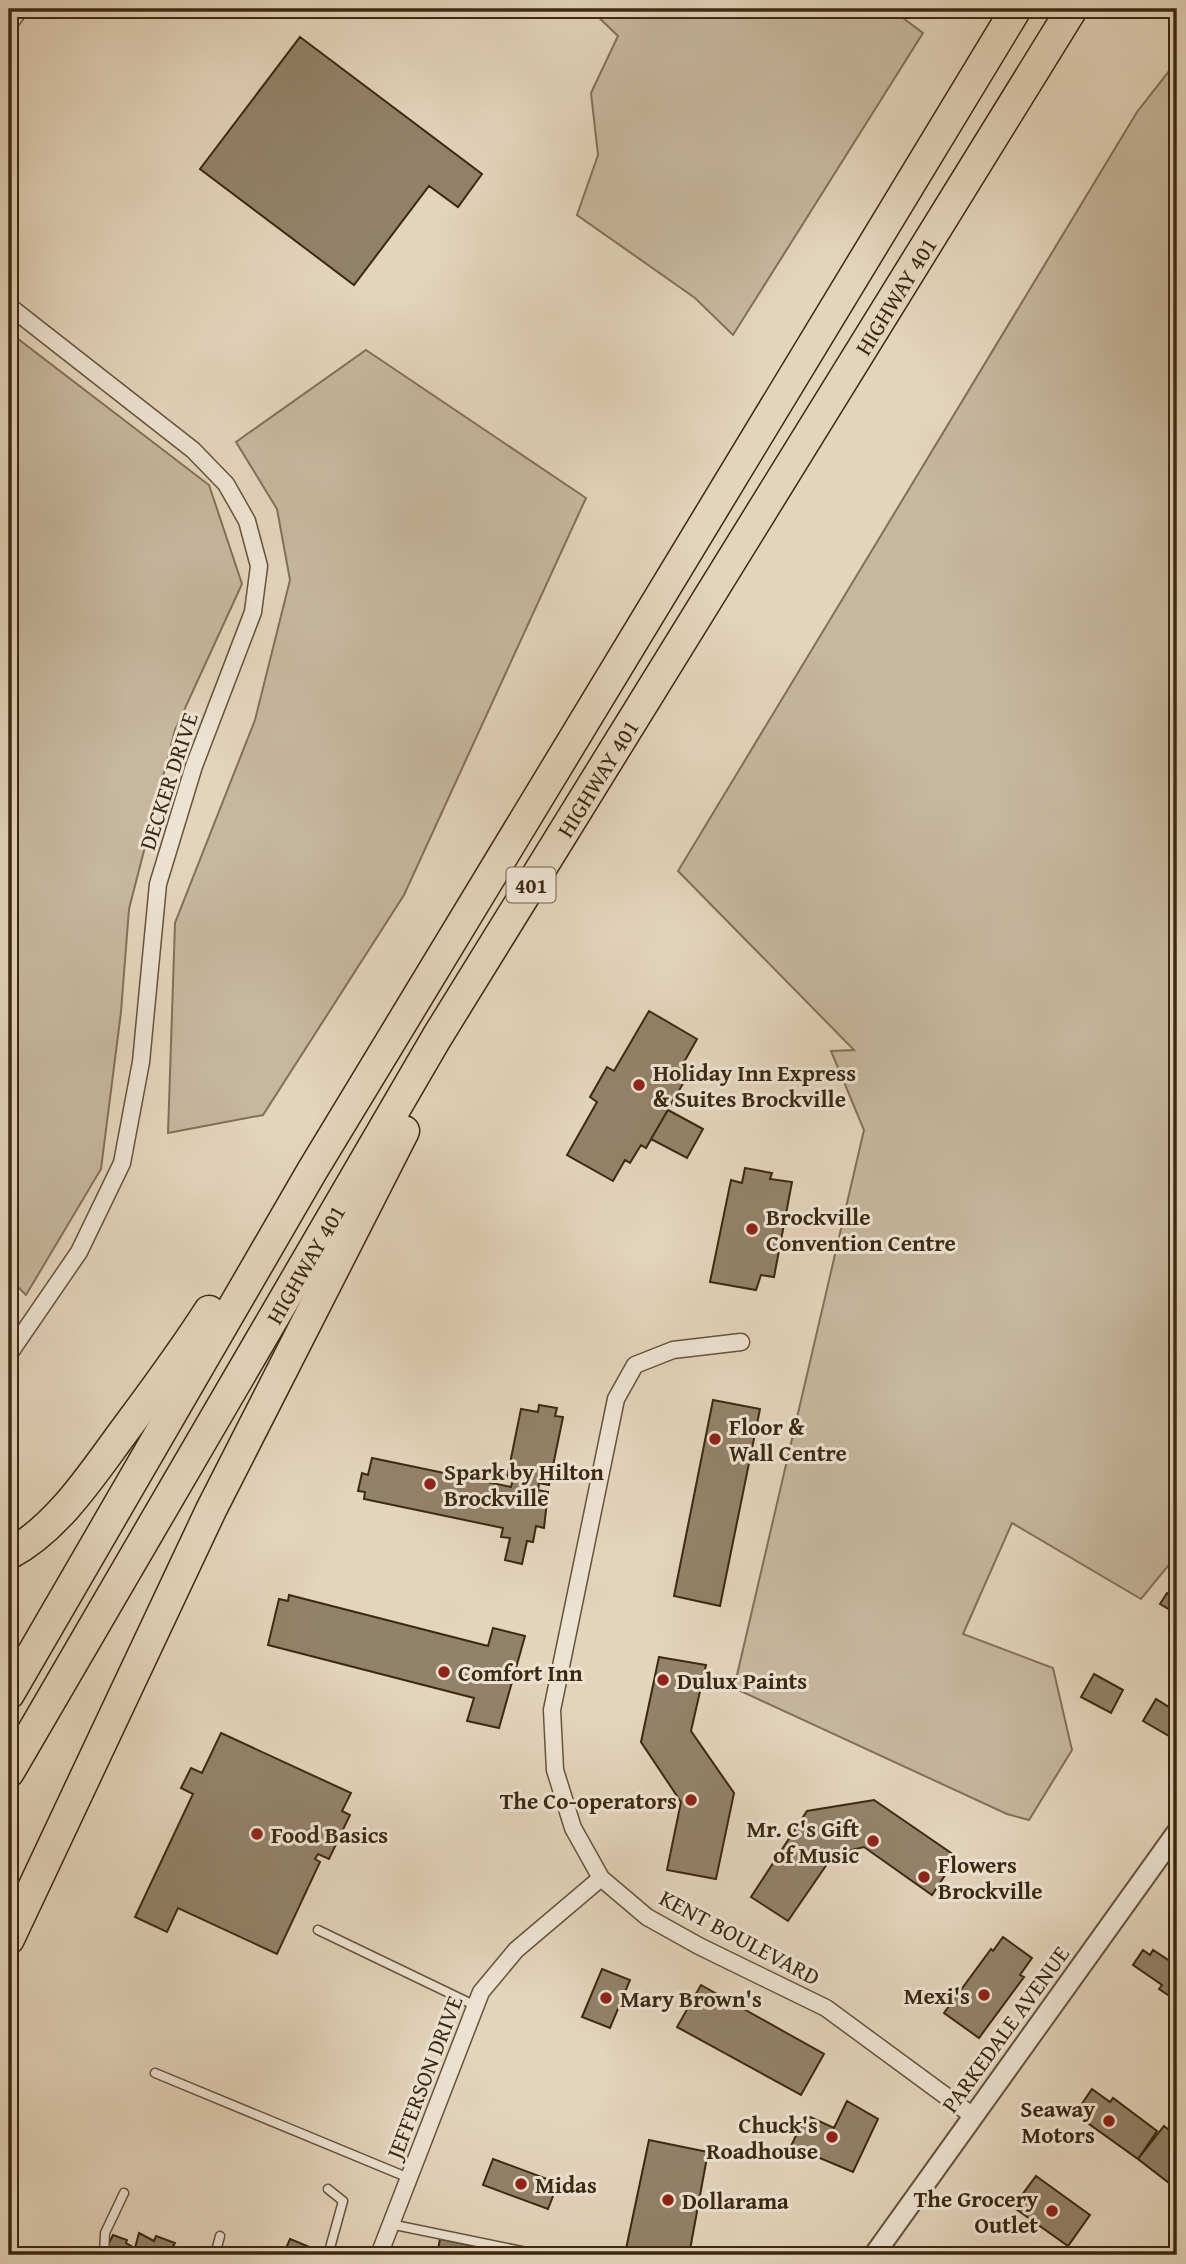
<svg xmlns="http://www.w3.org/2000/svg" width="1186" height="2264" font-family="'Gentium Book Plus',serif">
  <rect width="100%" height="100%" fill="#e4d4bc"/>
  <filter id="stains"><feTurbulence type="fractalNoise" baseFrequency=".00286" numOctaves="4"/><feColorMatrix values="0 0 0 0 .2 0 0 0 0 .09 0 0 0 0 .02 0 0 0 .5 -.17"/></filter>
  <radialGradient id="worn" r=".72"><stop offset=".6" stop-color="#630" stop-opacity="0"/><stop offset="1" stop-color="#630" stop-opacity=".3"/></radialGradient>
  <path fill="#c7b79f" stroke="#827058" stroke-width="2" d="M 590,9 L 891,9 L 923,33 L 733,335 L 695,298 L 577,215 L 598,155 L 591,93 L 618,36 Z
    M 1177,61 L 1177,1555 L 1141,1599 L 1012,1523 L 963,1634 L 1053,1668 L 1072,1750 L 1029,1820 L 1007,1814 L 734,1688 L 864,1130 L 831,1051 L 854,1050 L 678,871 L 1137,112 Z
    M 9,332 L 209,485 L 242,584 L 175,730 L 129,909 L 121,1012 L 101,1169 L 26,1295 L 9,1278 Z
    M 366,350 L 586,498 L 404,895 L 263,1115 L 168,1133 L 175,923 L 255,720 L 290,580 L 277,509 L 236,442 Z"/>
  <path fill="#93826a" stroke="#3c2912" stroke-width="2" d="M 300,37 L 482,174 L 458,207 L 429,186 L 354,285 L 200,169 Z
    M 649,1011 L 697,1039 L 680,1069 L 689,1073 L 646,1148 L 641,1145 L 630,1163 L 625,1160 L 613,1181 L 567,1155 L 597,1102 L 590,1097 L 607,1067 L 614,1071 Z
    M 668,1110 L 703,1129 L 687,1158 L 651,1139 Z
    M 745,1168 L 772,1173 L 770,1179 L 792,1182 L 774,1277 L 761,1275 L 756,1290 L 710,1282 L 731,1180 L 742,1183 Z
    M 713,1400 L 760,1409 L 720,1606 L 674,1596 Z
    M 539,1405 L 557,1408 L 555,1416 L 563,1417 L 549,1485 L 539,1483 L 538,1490 L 548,1492 L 544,1528 L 536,1526 L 533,1542 L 527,1541 L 522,1564 L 505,1560 L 510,1538 L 501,1537 L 503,1528 L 364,1499 L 365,1492 L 358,1491 L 362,1473 L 368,1475 L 372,1458 L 511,1487 L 513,1479 L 507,1478 L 521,1409 L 538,1412 Z
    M 1167,1593 L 1177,1599 L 1177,1614 L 1160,1604 Z
    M 289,1595 L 488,1646 L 493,1628 L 525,1636 L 499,1728 L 467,1721 L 474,1698 L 268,1645 L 279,1599 L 288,1601 Z
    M 659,1657 L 706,1665 L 691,1731 L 734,1793 L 716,1879 L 667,1870 L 681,1802 L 641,1742 Z
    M 1094,1674 L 1123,1690 L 1111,1713 L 1081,1697 Z
    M 1175,1697 L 1177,1698 L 1176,1740 L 1143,1721 L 1156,1699 L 1169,1707 Z
    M 221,1733 L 351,1793 L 342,1811 L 350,1815 L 329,1859 L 318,1854 L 315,1859 L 320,1862 L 277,1954 L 178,1908 L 167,1932 L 135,1917 L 193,1794 L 181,1788 L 191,1768 L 202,1773 Z
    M 874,1800 L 957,1857 L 932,1895 L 864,1847 L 834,1854 L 788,1921 L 751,1897 L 807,1811 Z
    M 1003,1937 L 1032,1958 L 1020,1975 L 1024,1977 L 979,2038 L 944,2013 L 991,1949 L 993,1951 Z
    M 1143,1950 L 1150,1955 L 1153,1950 L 1176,1965 L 1177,1963 L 1177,2001 L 1159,1989 L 1162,1985 L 1133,1965 Z
    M 602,1969 L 630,1980 L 610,2028 L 582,2017 Z
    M 701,1985 L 824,2054 L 801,2095 L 677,2027 Z
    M 1092,2089 L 1110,2102 L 1113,2098 L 1157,2131 L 1138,2159 L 1075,2114 Z
    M 847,2101 L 878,2119 L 853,2172 L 791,2146 L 806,2115 L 834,2128 Z
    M 1164,2126 L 1177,2136 L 1177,2181 L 1173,2186 L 1138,2159 Z
    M 649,2140 L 708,2152 L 689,2255 L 660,2255 L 626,2249 Z
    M 493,2159 L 558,2183 L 548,2209 L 483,2185 Z
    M 1036,2176 L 1090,2215 L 1068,2246 L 1013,2207 Z
    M 139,2233 L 154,2241 L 156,2236 L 175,2243 L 173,2246 L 194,2255 L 120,2255 L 108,2245 L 113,2235 L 127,2240 L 126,2243 L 135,2248 Z
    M 290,2239 L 324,2253 L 323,2255 L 283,2255 Z
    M 440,2239 L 489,2249 L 489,2253 L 502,2255 L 437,2255 Z"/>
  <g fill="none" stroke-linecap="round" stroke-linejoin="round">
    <defs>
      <path id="service" d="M 318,1930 L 476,2006
        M 155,2073 L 409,2178
        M 390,2224 L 541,2255
        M 104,2255 L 105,2233 L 124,2193
        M 215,2255 L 220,2236
        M 328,2255 L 343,2201 L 328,2189"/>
      <path id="minor" d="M 9,24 L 20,9
        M 9,306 L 193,450 L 226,484 L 247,521 L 259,566 L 253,612 L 194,766 L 158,884 L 141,1062 L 122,1163 L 79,1252 L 9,1354
        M 741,1342 L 673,1350 L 635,1365 L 616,1399 L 552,1710 L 555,1770 L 573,1828 L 601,1878 L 647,1917 L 699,1946 L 826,2008 L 973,2116
        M 379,2255 L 481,1992 L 516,1950 L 601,1878"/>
      <path id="tertiary" d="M 874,2255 L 1177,1832"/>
      <g id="motorway">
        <path d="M 9,1554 C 55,1530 89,1479 119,1438 C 150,1396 181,1355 209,1311"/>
        <path d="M 9,1694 L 312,1171 L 1016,9"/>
        <path id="s1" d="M 9,1772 L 437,1037 L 1072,9"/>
        <path d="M 9,1939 L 211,1510 L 404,1131"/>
      </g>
    </defs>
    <use href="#service" stroke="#66543c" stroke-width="11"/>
    <use href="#minor" stroke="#66543c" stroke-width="19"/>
    <use href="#tertiary" stroke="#66543c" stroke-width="23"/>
    <use href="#motorway" stroke="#3c2912" stroke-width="33"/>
    <use href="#service" stroke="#ede3d3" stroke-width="8"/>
    <use href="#minor" stroke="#ede3d3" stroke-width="16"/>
    <use href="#tertiary" stroke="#ede3d3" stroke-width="19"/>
    <use href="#motorway" stroke="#e4d4bc" stroke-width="30"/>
  </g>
  <g fill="#8f2418" stroke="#ede3d3" stroke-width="2.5">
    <circle cx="639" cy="1085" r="7"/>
    <circle cx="752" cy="1229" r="7"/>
    <circle cx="715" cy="1439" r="7"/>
    <circle cx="430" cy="1484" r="7"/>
    <circle cx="444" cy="1672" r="7"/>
    <circle cx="663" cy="1680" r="7"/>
    <circle cx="691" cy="1800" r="7"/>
    <circle cx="257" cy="1834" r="7"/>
    <circle cx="873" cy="1841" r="7"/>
    <circle cx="924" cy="1877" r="7"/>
    <circle cx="984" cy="1995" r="7"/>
    <circle cx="606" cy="1998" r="7"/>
    <circle cx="1109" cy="2121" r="7"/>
    <circle cx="832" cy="2137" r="7"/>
    <circle cx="521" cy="2184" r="7"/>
    <circle cx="668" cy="2200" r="7"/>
    <circle cx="1052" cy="2211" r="7"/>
  </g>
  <g text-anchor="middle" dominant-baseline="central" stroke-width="6" stroke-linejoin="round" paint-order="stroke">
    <rect fill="#ede3d3" stroke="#71614c" stroke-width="2" x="506.5" y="867.5" width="49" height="35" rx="5"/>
    <g font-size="21" font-weight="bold" fill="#3c2912">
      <text x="531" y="885">401</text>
    </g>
    <g font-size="23" fill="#3c2912" stroke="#ede3d3">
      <text stroke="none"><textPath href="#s1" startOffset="1722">HIGHWAY 401</textPath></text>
      <text stroke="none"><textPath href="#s1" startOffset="1155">HIGHWAY 401</textPath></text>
      <text transform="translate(168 781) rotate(-72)">DECKER DRIVE</text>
      <text stroke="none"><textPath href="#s1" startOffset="588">HIGHWAY 401</textPath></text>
      <text transform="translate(740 1937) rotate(28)">KENT BOULEVARD</text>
      <text transform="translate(1005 2029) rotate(-54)">PARKEDALE AVENUE</text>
      <text transform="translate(424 2077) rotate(-69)">JEFFERSON DRIVE</text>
    </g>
    <g font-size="23" font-weight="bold" fill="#3c2912" stroke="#ede3d3" text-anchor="start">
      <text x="653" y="1072">Holiday Inn Express<tspan x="653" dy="26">&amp; Suites Brockville</tspan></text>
      <text x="766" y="1216">Brockville<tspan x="766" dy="26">Convention Centre</tspan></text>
      <text x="729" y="1426">Floor &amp;<tspan x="729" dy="26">Wall Centre</tspan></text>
      <text x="444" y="1471">Spark by Hilton<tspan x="444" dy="26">Brockville</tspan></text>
      <text x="458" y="1672">Comfort Inn</text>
      <text x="677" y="1680">Dulux Paints</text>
      <text x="677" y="1800" text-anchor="end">The Co-operators</text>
      <text x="859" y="1828" text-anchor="end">Mr. C's Gift<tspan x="859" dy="26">of Music</tspan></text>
      <text x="271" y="1834">Food Basics</text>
      <text x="938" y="1864">Flowers<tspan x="938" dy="26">Brockville</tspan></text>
      <text x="970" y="1995" text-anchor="end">Mexi's</text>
      <text x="620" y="1998">Mary Brown's</text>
      <text x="1095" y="2108" text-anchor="end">Seaway<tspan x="1095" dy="26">Motors</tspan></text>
      <text x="818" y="2124" text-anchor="end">Chuck's<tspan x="818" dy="26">Roadhouse</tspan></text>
      <text x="535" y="2184">Midas</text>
      <text x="1038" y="2198" text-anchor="end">The Grocery<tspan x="1038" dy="26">Outlet</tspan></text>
      <text x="682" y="2200">Dollarama</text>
    </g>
  </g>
  <rect width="1186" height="2264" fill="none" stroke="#e4d4bc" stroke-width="35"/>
  <rect x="10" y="10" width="1165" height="2243" fill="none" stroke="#3c2912" stroke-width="3.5"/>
  <rect x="18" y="18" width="1151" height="2229" fill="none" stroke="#3c2912" stroke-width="2"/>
  <rect width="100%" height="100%" filter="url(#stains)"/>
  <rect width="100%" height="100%" fill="url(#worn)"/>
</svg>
